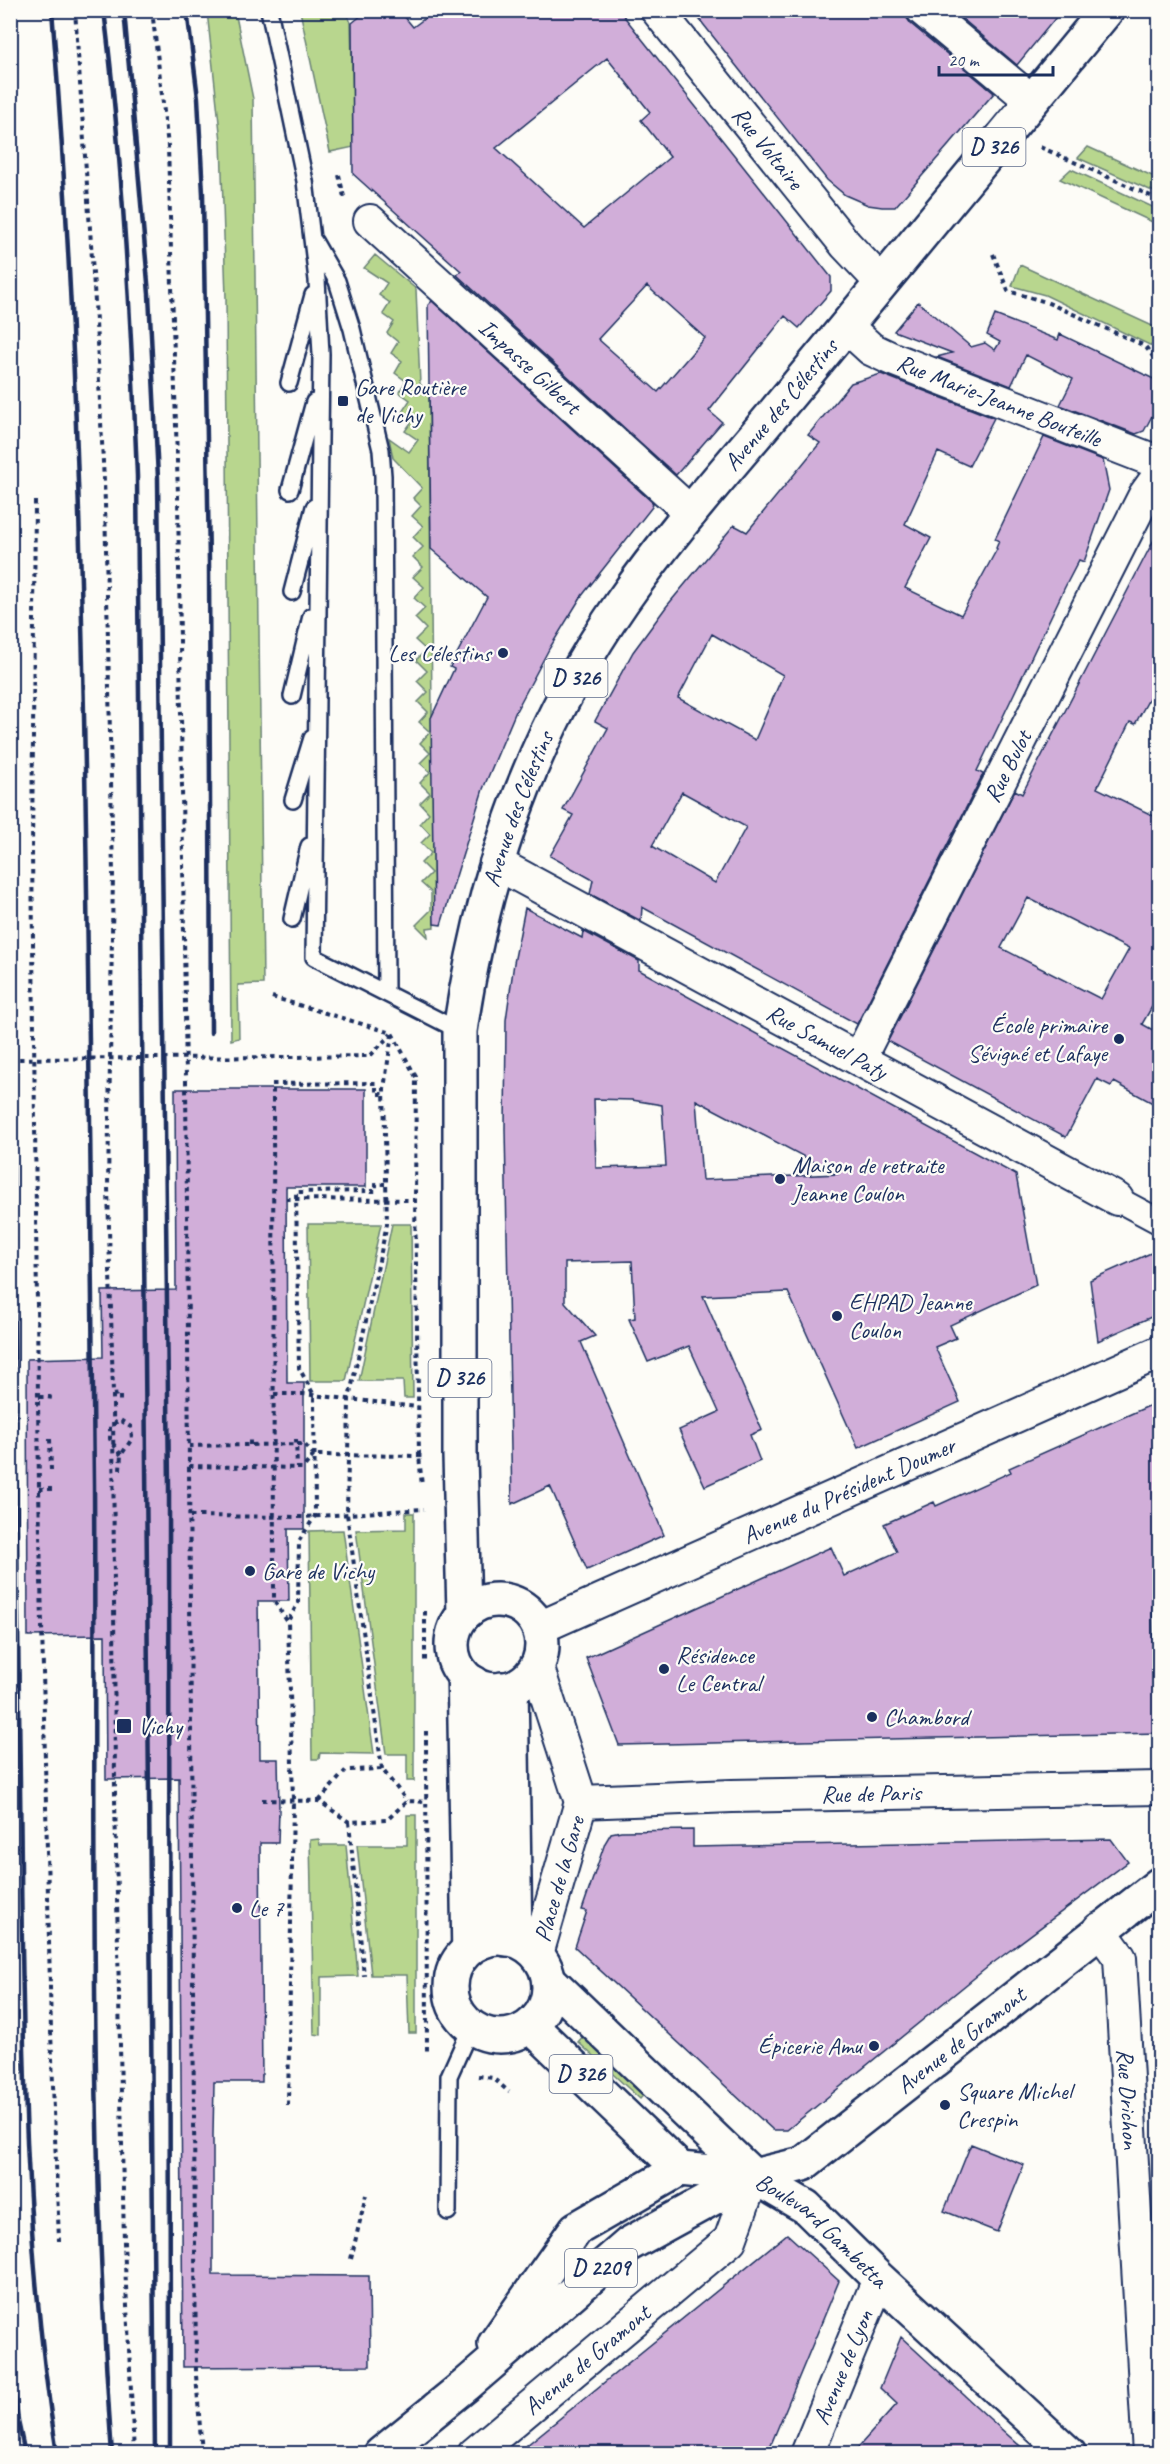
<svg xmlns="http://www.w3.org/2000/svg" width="1170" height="2464" font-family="Caveat,sans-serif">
  <rect width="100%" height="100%" fill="#fdfcf7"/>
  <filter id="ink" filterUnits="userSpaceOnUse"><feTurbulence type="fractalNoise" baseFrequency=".0167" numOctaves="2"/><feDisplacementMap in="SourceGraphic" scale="12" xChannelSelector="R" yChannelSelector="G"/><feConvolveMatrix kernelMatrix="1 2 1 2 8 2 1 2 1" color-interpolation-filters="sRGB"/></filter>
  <g filter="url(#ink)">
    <path fill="#b8d68e" stroke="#6a8276" stroke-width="1.5" d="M 207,11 L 235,11 L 253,99 L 263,984 L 238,985 L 239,1038 L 231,1040 L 226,298 L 221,141 Z
      M 300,11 L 346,11 L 351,23 L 354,147 L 330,152 Z
      M 1088,147 L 1159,179 L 1159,194 L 1078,158 Z
      M 1071,169 L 1159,210 L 1159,225 L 1060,179 Z
      M 375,255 L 416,289 L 420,384 L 429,392 L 434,927 L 427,928 L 428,937 L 416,925 L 431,910 L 431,892 L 421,883 L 431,873 L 421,863 L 431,853 L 421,843 L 430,834 L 420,823 L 429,813 L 420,803 L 430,793 L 420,783 L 430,772 L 420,763 L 430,753 L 420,743 L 430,732 L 419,722 L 428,712 L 418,702 L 428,692 L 417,681 L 427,671 L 416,660 L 426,650 L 415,640 L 426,629 L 415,618 L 425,608 L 414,598 L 424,587 L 413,577 L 423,567 L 413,557 L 423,547 L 413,537 L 423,526 L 412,516 L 421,506 L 413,498 L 422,488 L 393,458 L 389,438 L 409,452 L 418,440 L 405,431 L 413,420 L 402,412 L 410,400 L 399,392 L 406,381 L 395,373 L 402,361 L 391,353 L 398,342 L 387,333 L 394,322 L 383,314 L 390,303 L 379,295 L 387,283 L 364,268 Z
      M 1020,265 L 1159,329 L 1159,356 L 1154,347 L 1045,295 L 1012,286 Z
      M 308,1224 L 381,1224 L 346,1381 L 310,1381 Z
      M 392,1224 L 411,1224 L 413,1398 L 404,1398 L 403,1381 L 359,1381 Z
      M 406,1513 L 414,1513 L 414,1781 L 407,1781 L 407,1754 L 386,1754 L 356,1530 L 406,1529 Z
      M 343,1530 L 374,1754 L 320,1753 L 319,1759 L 312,1759 L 309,1531 Z
      M 407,1815 L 416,1815 L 416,2033 L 409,2033 L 407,1975 L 371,1975 L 357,1845 L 407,1845 Z
      M 319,1839 L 320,1845 L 346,1845 L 358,1976 L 321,1977 L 321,2035 L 314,2034 L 310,1840 Z
      M 585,2034 L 647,2091 L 640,2099 L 578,2042 Z"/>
    <path fill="#d1aed9" stroke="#1b2f5e" stroke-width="1.5" fill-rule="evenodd" d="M 368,10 L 399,10 L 413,27 L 436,10 L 619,10 L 831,277 L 831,291 L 799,328 L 785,316 L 709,411 L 722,422 L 676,475 L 457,275 L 461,271 L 353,174 L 352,23 ZM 607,58 L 650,112 L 641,120 L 670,157 L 584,228 L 496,148 ZM 647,286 L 705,338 L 658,392 L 598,339 Z
      M 692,10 L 906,10 L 906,17 L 911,24 L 994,93 L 895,207 L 882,207 L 868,205 L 845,195 L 827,180 Z
      M 952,10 L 1062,10 L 1017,65 Z
      M 432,301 L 653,503 L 652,507 L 581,597 L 549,649 L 516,711 L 483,789 L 441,925 L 434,924 L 431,718 L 454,669 L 450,667 L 487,597 L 431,549 L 428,305 Z
      M 918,302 L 971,347 L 985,343 L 995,350 L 1000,342 L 987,335 L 995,315 L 1058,340 L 1060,334 L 1160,382 L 1160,401 L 1144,431 L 1136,434 L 1060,405 L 1073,379 L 1026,355 L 1011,386 L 937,357 L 952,353 L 894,331 Z
      M 881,374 L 994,418 L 969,466 L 938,452 L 905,524 L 931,538 L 905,588 L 961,615 L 997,549 L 996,548 L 999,541 L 995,539 L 1044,437 L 1103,460 L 1109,490 L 1084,562 L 1079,560 L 1065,587 L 977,771 L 983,774 L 857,1024 L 642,907 L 641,921 L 590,894 L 593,880 L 550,856 L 573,815 L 563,810 L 608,728 L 595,721 L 633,652 L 666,607 L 734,525 L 747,532 L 820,443 L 808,435 L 851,383 ZM 712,634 L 783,675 L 755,740 L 678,698 ZM 682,792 L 746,827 L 715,883 L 652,846 Z
      M 1160,528 L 1160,679 L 1135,724 L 1130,722 L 1097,788 L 1160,819 L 1160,993 L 1142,1024 L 1160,1034 L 1160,1107 L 1114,1082 L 1111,1086 L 1097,1079 L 1066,1137 L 888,1041 L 1015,790 L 1022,794 ZM 1028,898 L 1129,949 L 1101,999 L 1001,948 Z
      M 525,908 L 582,938 L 583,931 L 639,961 L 639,970 L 1016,1175 L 1036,1285 L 950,1325 L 956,1338 L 935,1347 L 960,1402 L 858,1448 L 788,1292 L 703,1296 L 762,1430 L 750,1435 L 760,1461 L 705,1486 L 679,1430 L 719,1412 L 689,1346 L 648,1362 L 629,1319 L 635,1318 L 632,1261 L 565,1263 L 565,1302 L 595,1336 L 581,1342 L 664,1535 L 587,1570 L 550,1486 L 512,1504 L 505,1129 L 506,1020 L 514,963 ZM 594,1099 L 632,1100 L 662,1105 L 666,1166 L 596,1168 ZM 696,1100 L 837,1174 L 702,1180 Z
      M 175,1089 L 366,1089 L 366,1187 L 286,1187 L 287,1383 L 304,1383 L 304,1529 L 288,1529 L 289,1601 L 258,1601 L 260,1759 L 278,1759 L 279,1810 L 278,1843 L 260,1843 L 262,2082 L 214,2082 L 213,2135 L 213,2275 L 369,2276 L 370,2366 L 183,2367 L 179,1778 L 106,1779 L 105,1635 L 28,1636 L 27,1359 L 103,1357 L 102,1291 L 176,1290 Z
      M 1160,1249 L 1160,1313 L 1098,1341 L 1090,1280 Z
      M 1160,1401 L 1160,1587 L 1152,1587 L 1153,1649 L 1160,1649 L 1160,1733 L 619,1745 L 586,1658 L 831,1547 L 844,1576 L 897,1552 L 884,1524 L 934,1502 L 936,1506 L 1011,1472 L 1009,1468 Z
      M 693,1830 L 693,1847 L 1111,1839 L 1128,1862 L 989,1966 L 787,2130 L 773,2130 L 575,1947 L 587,1911 L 582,1910 L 605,1843 L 611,1833 L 621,1831 Z
      M 971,2144 L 1024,2165 L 997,2232 L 944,2211 Z
      M 787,2234 L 839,2281 L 767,2454 L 516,2454 Z
      M 901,2337 L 990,2419 L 1029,2454 L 852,2454 L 897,2404 L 880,2388 Z"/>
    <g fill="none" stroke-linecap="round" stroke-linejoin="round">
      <defs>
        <path id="service" d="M 269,10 L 305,181 L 317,280 L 321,354 L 314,957 L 460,1031
          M 314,241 L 337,281 L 352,329 L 381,450 L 383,476 L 386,993
          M 289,383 L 313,295
          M 290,490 L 314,402
          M 292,592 L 314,507
          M 292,696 L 311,616
          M 293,800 L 312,738
          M 292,919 L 309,846
          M 455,1662 L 460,1959
          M 520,1683 L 524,1944
          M 448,2212 L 449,2076 L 471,2027"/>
        <path id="pedestrian" d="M 1117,1199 L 1160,1222"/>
        <g id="minor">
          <path id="s1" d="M 657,10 L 846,245 L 881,282"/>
          <path d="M 923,10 L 1032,101"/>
          <path id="s2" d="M 370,221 L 691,513"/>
          <path id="s3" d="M 846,326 L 871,349 L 890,358 L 1160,463"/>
          <path id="s4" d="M 496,863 L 1117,1199"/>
          <path id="s5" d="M 859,1059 L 1145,495 L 1160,474"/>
          <path id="s6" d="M 539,1628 L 1160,1352"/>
          <path d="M 537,1666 L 581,1802 L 537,1954"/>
          <path id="s7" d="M 581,1802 L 732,1796 L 1160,1788"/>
          <path id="s8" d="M 1099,1929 L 1120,1958 L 1149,2454"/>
          <path id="s9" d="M 474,2454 L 730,2240 L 753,2176"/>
          <path id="s10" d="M 807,2454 L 879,2279"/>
        </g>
        <g id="tertiary">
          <path id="s11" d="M 753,2176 L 803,2164 L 1160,1884"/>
          <path id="s12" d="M 753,2176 L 806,2207 L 879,2279 L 1069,2454"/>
        </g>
        <g id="primary">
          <circle cx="497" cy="1645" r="45"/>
          <path id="s13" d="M 464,1614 L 460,1455 L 460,1031 C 482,878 533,730 622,602 C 677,523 743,452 804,377 C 905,254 1006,133 1107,10"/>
          <path d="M 474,1683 L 480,1942"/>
          <path d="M 502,1689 L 506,1939"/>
          <circle cx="500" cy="1987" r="49"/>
          <path d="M 549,1980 L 753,2176"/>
          <path d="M 531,2026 L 680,2169"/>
          <path d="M 680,2169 L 753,2176"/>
          <path d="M 495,2344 L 576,2229 L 680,2169"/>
          <path d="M 381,2454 L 466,2385 L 629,2244 L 753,2176"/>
        </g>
      </defs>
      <use href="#service" stroke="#1b2f5e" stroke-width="20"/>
      <use href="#pedestrian" stroke="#1b2f5e" stroke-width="28"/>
      <use href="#minor" stroke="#1b2f5e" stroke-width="36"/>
      <use href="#tertiary" stroke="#1b2f5e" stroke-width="38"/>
      <use href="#primary" stroke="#1b2f5e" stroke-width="38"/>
      <path stroke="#1b2f5e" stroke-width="4" stroke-dasharray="4.5 4.5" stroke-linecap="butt" d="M 75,10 L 95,302 L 105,502 L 113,874 L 108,1186 L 113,1395 L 115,1798 L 124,2243 L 134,2454
        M 152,10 L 168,146 L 178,496 L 186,1081 L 196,2375 L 202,2454
        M 1040,147 L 1160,200
        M 339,175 L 344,197
        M 993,254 L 1008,291 L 1046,302 L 1145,346 L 1160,366
        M 35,501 L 32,851 L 39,1489 L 51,2032 L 59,2241
        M 272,997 L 392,1033 L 416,1077 L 415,1200 L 419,1456 L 422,1486
        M 290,1057 L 370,1056 L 391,1034
        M 272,1084 L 376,1083 L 376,1094 L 384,1094
        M 273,1089 L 274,1601 L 287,1621
        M 286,1199 L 415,1200
        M 274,1394 L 304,1394 L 418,1407
        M 113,1395 L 120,1394 L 120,1405
        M 39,1397 L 50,1397 L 49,1404
        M 50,1439 L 51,1470
        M 296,1439 L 297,1468
        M 250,1445 L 250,1439
        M 189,1446 L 304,1444 L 314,1455
        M 189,1466 L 303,1468 L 314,1455 L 422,1456
        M 120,1470 L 121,1455 L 132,1439 L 131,1427 L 120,1420 L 110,1426 L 110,1439 L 121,1455
        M 39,1489 L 52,1489
        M 190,1516 L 304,1517 L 424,1509
        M 425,1611 L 425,1663
        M 426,1731 L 427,2053
        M 382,1769 L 347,1514 L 349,1399 L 387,1224 L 384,1089 L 392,1034
        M 262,1800 L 319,1801 L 349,1822 L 387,1820 L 407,1801 L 427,1802
        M 319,1801 L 346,1770 L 382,1769 L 407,1801
        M 349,1822 L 364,1976
        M 478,2076 L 493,2078 L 509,2092
        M 288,2105 L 293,1800 L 288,1621 L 298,1603 L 299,1541 L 315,1516 L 314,1395 L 299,1368 L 296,1192 L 376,1191 L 376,1184 L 385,1184
        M 351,2259 L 366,2195"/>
      <use href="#service" stroke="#fdfcf7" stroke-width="15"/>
      <use href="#pedestrian" stroke="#fdfcf7" stroke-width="24"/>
      <use href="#minor" stroke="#fdfcf7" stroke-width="32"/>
      <use href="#tertiary" stroke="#fdfcf7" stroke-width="33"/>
      <use href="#primary" stroke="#fdfcf7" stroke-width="33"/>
      <path stroke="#1b2f5e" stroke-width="4.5" d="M 52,10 C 78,329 84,648 88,968 C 90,1140 93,1312 94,1484 C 96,1807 88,2131 112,2454
        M 104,10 C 123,165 131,320 137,476 L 155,2454
        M 124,10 L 149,294 L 158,478 L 169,1487 L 170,2454
        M 187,10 L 198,98 L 203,194 L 209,562 L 211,1033
        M 10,11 L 10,309
        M 10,971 C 13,1242 17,1513 20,1784 C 23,2007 21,2232 57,2454
        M 10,2348 L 18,2421 L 25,2454"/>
      <path stroke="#1b2f5e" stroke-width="4" stroke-dasharray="4.5 4.5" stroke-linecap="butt" d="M 10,1059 L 290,1057"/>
    </g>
  </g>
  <g fill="#1b2f5e" stroke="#fdfcf7" stroke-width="2">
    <rect x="337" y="395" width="12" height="12" rx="3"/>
    <circle cx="503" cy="653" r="6"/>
    <circle cx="1119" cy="1039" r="6"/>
    <circle cx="780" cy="1179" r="6"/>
    <circle cx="837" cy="1316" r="6"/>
    <circle cx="250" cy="1571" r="6"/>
    <circle cx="664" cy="1669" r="6"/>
    <circle cx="872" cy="1717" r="6"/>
    <rect x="116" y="1718" width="16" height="16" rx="3"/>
    <circle cx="237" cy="1908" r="6"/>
    <circle cx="874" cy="2046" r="6"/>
    <circle cx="945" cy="2105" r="6"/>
  </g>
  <g text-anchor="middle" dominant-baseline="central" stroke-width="4.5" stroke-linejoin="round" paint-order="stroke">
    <g fill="#fdfcf7" stroke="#5f6c8c" stroke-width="1.5">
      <rect x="962.5" y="128" width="63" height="38" rx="4.5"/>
      <rect x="544.5" y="659" width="63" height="38" rx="4.5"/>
      <rect x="428.5" y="1359" width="63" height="38" rx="4.5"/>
      <rect x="549.5" y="2055" width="63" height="38" rx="4.5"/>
      <rect x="565" y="2249" width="72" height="38" rx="4.5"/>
    </g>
    <g font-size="22" font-weight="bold" fill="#1b2f5e">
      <text x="994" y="147">D 326</text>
      <text x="576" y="678">D 326</text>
      <text x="460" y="1378">D 326</text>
      <text x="581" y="2074">D 326</text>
      <text x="601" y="2268">D 2209</text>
    </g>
    <g font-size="24" fill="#1b2f5e" stroke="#fdfcf7">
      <text stroke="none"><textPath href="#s1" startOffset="177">Rue Voltaire</textPath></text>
      <text stroke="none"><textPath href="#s2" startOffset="216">Impasse Gilbert</textPath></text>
      <text stroke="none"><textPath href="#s3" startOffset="172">Rue Marie-Jeanne Bouteille</textPath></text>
      <text stroke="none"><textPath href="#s13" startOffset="1299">Avenue des Célestins</textPath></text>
      <text stroke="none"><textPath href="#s5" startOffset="328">Rue Bulot</textPath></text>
      <text stroke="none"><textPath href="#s13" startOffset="813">Avenue des Célestins</textPath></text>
      <text stroke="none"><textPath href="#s4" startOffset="376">Rue Samuel Paty</textPath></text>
      <text stroke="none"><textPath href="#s6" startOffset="339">Avenue du Président Doumer</textPath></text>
      <text stroke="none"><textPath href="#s7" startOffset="290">Rue de Paris</textPath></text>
      <text transform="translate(559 1879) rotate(-74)">Place de la Gare</text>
      <text stroke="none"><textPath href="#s11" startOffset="252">Avenue de Gramont</textPath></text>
      <text stroke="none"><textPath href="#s8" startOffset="177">Rue Drichon</textPath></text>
      <text stroke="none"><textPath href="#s12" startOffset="88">Boulevard Gambetta</textPath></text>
      <text stroke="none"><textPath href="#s9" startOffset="147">Avenue de Gramont</textPath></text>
      <text stroke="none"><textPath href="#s10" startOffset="94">Avenue de Lyon</textPath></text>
    </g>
    <g font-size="24" fill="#1b2f5e" stroke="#fdfcf7" text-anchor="start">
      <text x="355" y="387">Gare Routière<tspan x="355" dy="28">de Vichy</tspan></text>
      <text x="491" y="653" text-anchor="end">Les Célestins</text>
      <text x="1107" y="1025" text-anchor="end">École primaire<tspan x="1107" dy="28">Sévigné et Lafaye</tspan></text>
      <text x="792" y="1165">Maison de retraite<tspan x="792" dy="28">Jeanne Coulon</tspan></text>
      <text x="849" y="1302">EHPAD Jeanne<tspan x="849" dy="28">Coulon</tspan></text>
      <text x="262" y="1571">Gare de Vichy</text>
      <text x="676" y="1655">Résidence<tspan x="676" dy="28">Le Central</tspan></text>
      <text x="884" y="1717">Chambord</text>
      <text x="138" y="1726">Vichy</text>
      <text x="249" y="1908">Le 7</text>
      <text x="862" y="2046" text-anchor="end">Épicerie Amu</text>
      <text x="957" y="2091">Square Michel<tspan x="957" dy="28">Crespin</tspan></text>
    </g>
  </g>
  <rect width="1170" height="2464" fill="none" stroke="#fdfcf7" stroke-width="36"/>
  <rect x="18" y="18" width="1134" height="2428" fill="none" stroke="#1b2f5e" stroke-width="2" filter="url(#ink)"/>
  <path d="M939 66v9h114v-9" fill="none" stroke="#1b2f5e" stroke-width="3"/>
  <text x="948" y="66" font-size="18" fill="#1b2f5e" stroke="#fdfcf7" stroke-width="4.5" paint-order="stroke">20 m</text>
</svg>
